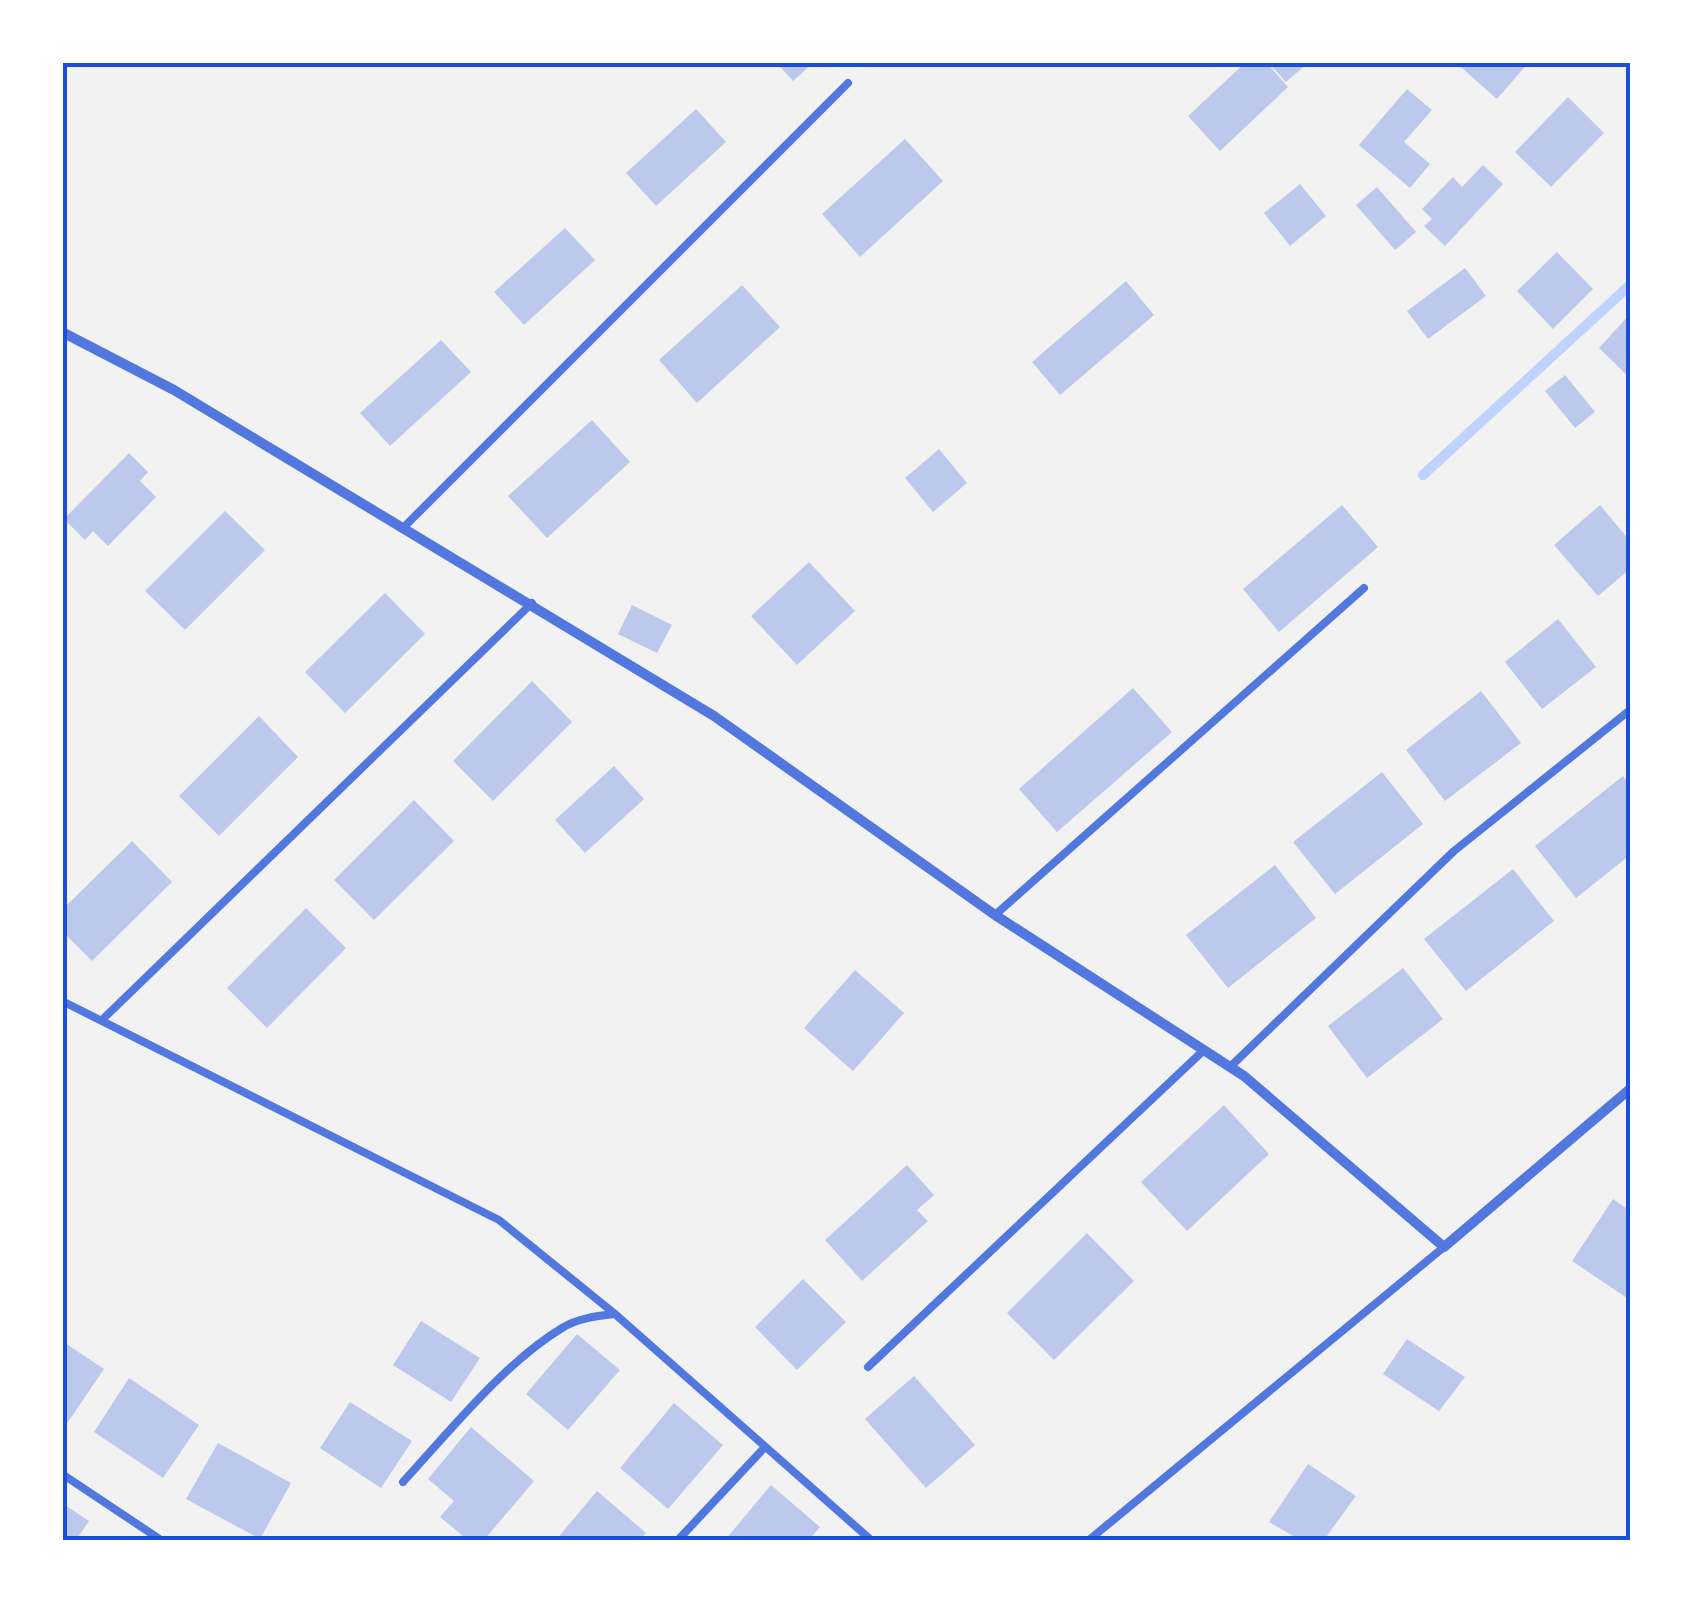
<svg xmlns="http://www.w3.org/2000/svg" width="1693" height="1603" font-family="Lato,sans-serif">
  <rect width="100%" height="100%" fill="#f2f2f2"/>
  <g fill="none" stroke-linecap="round" stroke-linejoin="round">
    <path stroke="#bfd3fe" stroke-width="10" d="M 1423,475 L 1630,285"/>
  </g>
  <path fill="#bdc9ec" d="M 776,62 L 814,62 L 793,81 Z
    M 1246,62 L 1266,62 L 1288,87 L 1220,151 L 1188,116 Z
    M 1268,62 L 1309,62 L 1286,82 Z
    M 1455,62 L 1529,62 L 1497,99 Z
    M 1407,89 L 1432,110 L 1404,142 L 1430,164 L 1410,188 L 1359,145 Z
    M 1568,97 L 1604,133 L 1551,187 L 1515,152 Z
    M 696,109 L 726,142 L 656,206 L 626,173 Z
    M 905,139 L 943,181 L 860,257 L 822,214 Z
    M 1483,165 L 1503,184 L 1445,246 L 1424,226 L 1432,219 L 1422,209 L 1453,177 L 1462,187 Z
    M 1300,184 L 1326,216 L 1290,246 L 1264,213 Z
    M 1377,187 L 1416,232 L 1395,250 L 1356,205 Z
    M 565,228 L 595,260 L 524,325 L 494,292 Z
    M 1557,252 L 1593,289 L 1553,329 L 1517,291 Z
    M 1465,268 L 1486,296 L 1428,339 L 1407,311 Z
    M 1126,281 L 1154,315 L 1060,395 L 1032,362 Z
    M 742,285 L 780,327 L 697,403 L 659,360 Z
    M 1630,314 L 1630,378 L 1599,348 Z
    M 441,340 L 471,372 L 390,446 L 360,413 Z
    M 1565,375 L 1595,412 L 1575,428 L 1545,391 Z
    M 592,420 L 630,462 L 547,538 L 508,496 Z
    M 939,449 L 967,483 L 933,512 L 905,478 Z
    M 129,453 L 148,472 L 140,481 L 156,497 L 108,546 L 93,531 L 85,540 L 64,519 Z
    M 1342,505 L 1378,547 L 1279,632 L 1243,589 Z
    M 1600,505 L 1630,541 L 1630,569 L 1598,596 L 1554,545 Z
    M 225,511 L 265,550 L 185,630 L 145,591 Z
    M 809,562 L 855,611 L 797,665 L 751,616 Z
    M 385,593 L 425,634 L 345,713 L 305,672 Z
    M 632,605 L 672,625 L 657,653 L 618,634 Z
    M 1558,619 L 1596,667 L 1542,709 L 1505,662 Z
    M 532,681 L 572,722 L 493,801 L 453,761 Z
    M 1133,688 L 1172,732 L 1057,832 L 1019,789 Z
    M 1481,691 L 1521,743 L 1445,801 L 1406,750 Z
    M 259,716 L 298,757 L 219,836 L 179,796 Z
    M 614,766 L 644,799 L 585,853 L 555,820 Z
    M 1382,772 L 1423,824 L 1335,894 L 1293,842 Z
    M 1623,776 L 1630,786 L 1630,855 L 1576,898 L 1535,846 Z
    M 414,800 L 454,841 L 374,920 L 334,880 Z
    M 132,841 L 172,882 L 92,961 L 62,931 L 62,910 Z
    M 1275,865 L 1316,918 L 1228,988 L 1186,935 Z
    M 1513,869 L 1554,921 L 1466,991 L 1424,939 Z
    M 306,908 L 346,948 L 267,1028 L 227,988 Z
    M 1403,968 L 1443,1019 L 1367,1078 L 1328,1026 Z
    M 855,970 L 904,1013 L 853,1071 L 804,1028 Z
    M 1224,1105 L 1269,1154 L 1187,1231 L 1141,1182 Z
    M 907,1165 L 934,1195 L 917,1210 L 928,1221 L 862,1281 L 825,1240 Z
    M 1613,1199 L 1630,1211 L 1630,1300 L 1572,1261 Z
    M 1087,1233 L 1134,1281 L 1054,1360 L 1007,1313 Z
    M 803,1279 L 846,1322 L 797,1370 L 755,1327 Z
    M 421,1321 L 480,1358 L 451,1402 L 393,1365 Z
    M 577,1334 L 620,1370 L 568,1430 L 526,1394 Z
    M 1407,1339 L 1465,1377 L 1439,1411 L 1383,1374 Z
    M 62,1341 L 104,1369 L 68,1422 L 62,1418 Z
    M 914,1376 L 975,1445 L 926,1488 L 865,1419 Z
    M 129,1378 L 199,1425 L 163,1478 L 94,1432 Z
    M 350,1402 L 412,1441 L 381,1488 L 320,1448 Z
    M 674,1403 L 723,1445 L 668,1509 L 620,1468 Z
    M 471,1427 L 534,1481 L 484,1540 L 468,1540 L 440,1517 L 454,1501 L 428,1479 Z
    M 218,1443 L 291,1483 L 260,1539 L 186,1499 Z
    M 1308,1464 L 1356,1496 L 1324,1540 L 1300,1540 L 1269,1522 Z
    M 771,1485 L 820,1527 L 809,1540 L 725,1540 Z
    M 597,1491 L 646,1533 L 639,1540 L 556,1540 Z
    M 62,1503 L 89,1521 L 76,1540 L 62,1540 Z"/>
  <g fill="none" stroke-linecap="round" stroke-linejoin="round">
    <path stroke="#5277de" stroke-width="8" d="M 403,528 L 848,83
      M 995,915 L 1364,588
      M 62,1001 L 499,1220 L 615,1314 L 871,1540
      M 103,1019 L 532,603
      M 1230,1067 L 1454,851 L 1630,710
      M 868,1367 L 1204,1050
      M 62,1474 L 161,1540
      M 403,1482 C 449,1432 504,1363 562,1328 C 578,1318 597,1316 615,1314
      M 678,1540 L 765,1447
      M 1089,1540 L 1444,1247"/>
    <path stroke="#5277de" stroke-width="10" d="M 62,332 L 174,390 L 714,716 L 995,915 L 1244,1076 L 1444,1247 L 1630,1089"/>
  </g>
  <rect width="1693" height="1603" fill="none" stroke="#ffffff" stroke-width="130"/>
  <rect x="65" y="65" width="1563" height="1473" fill="none" stroke="#1d4ed8" stroke-width="4"/>
</svg>
